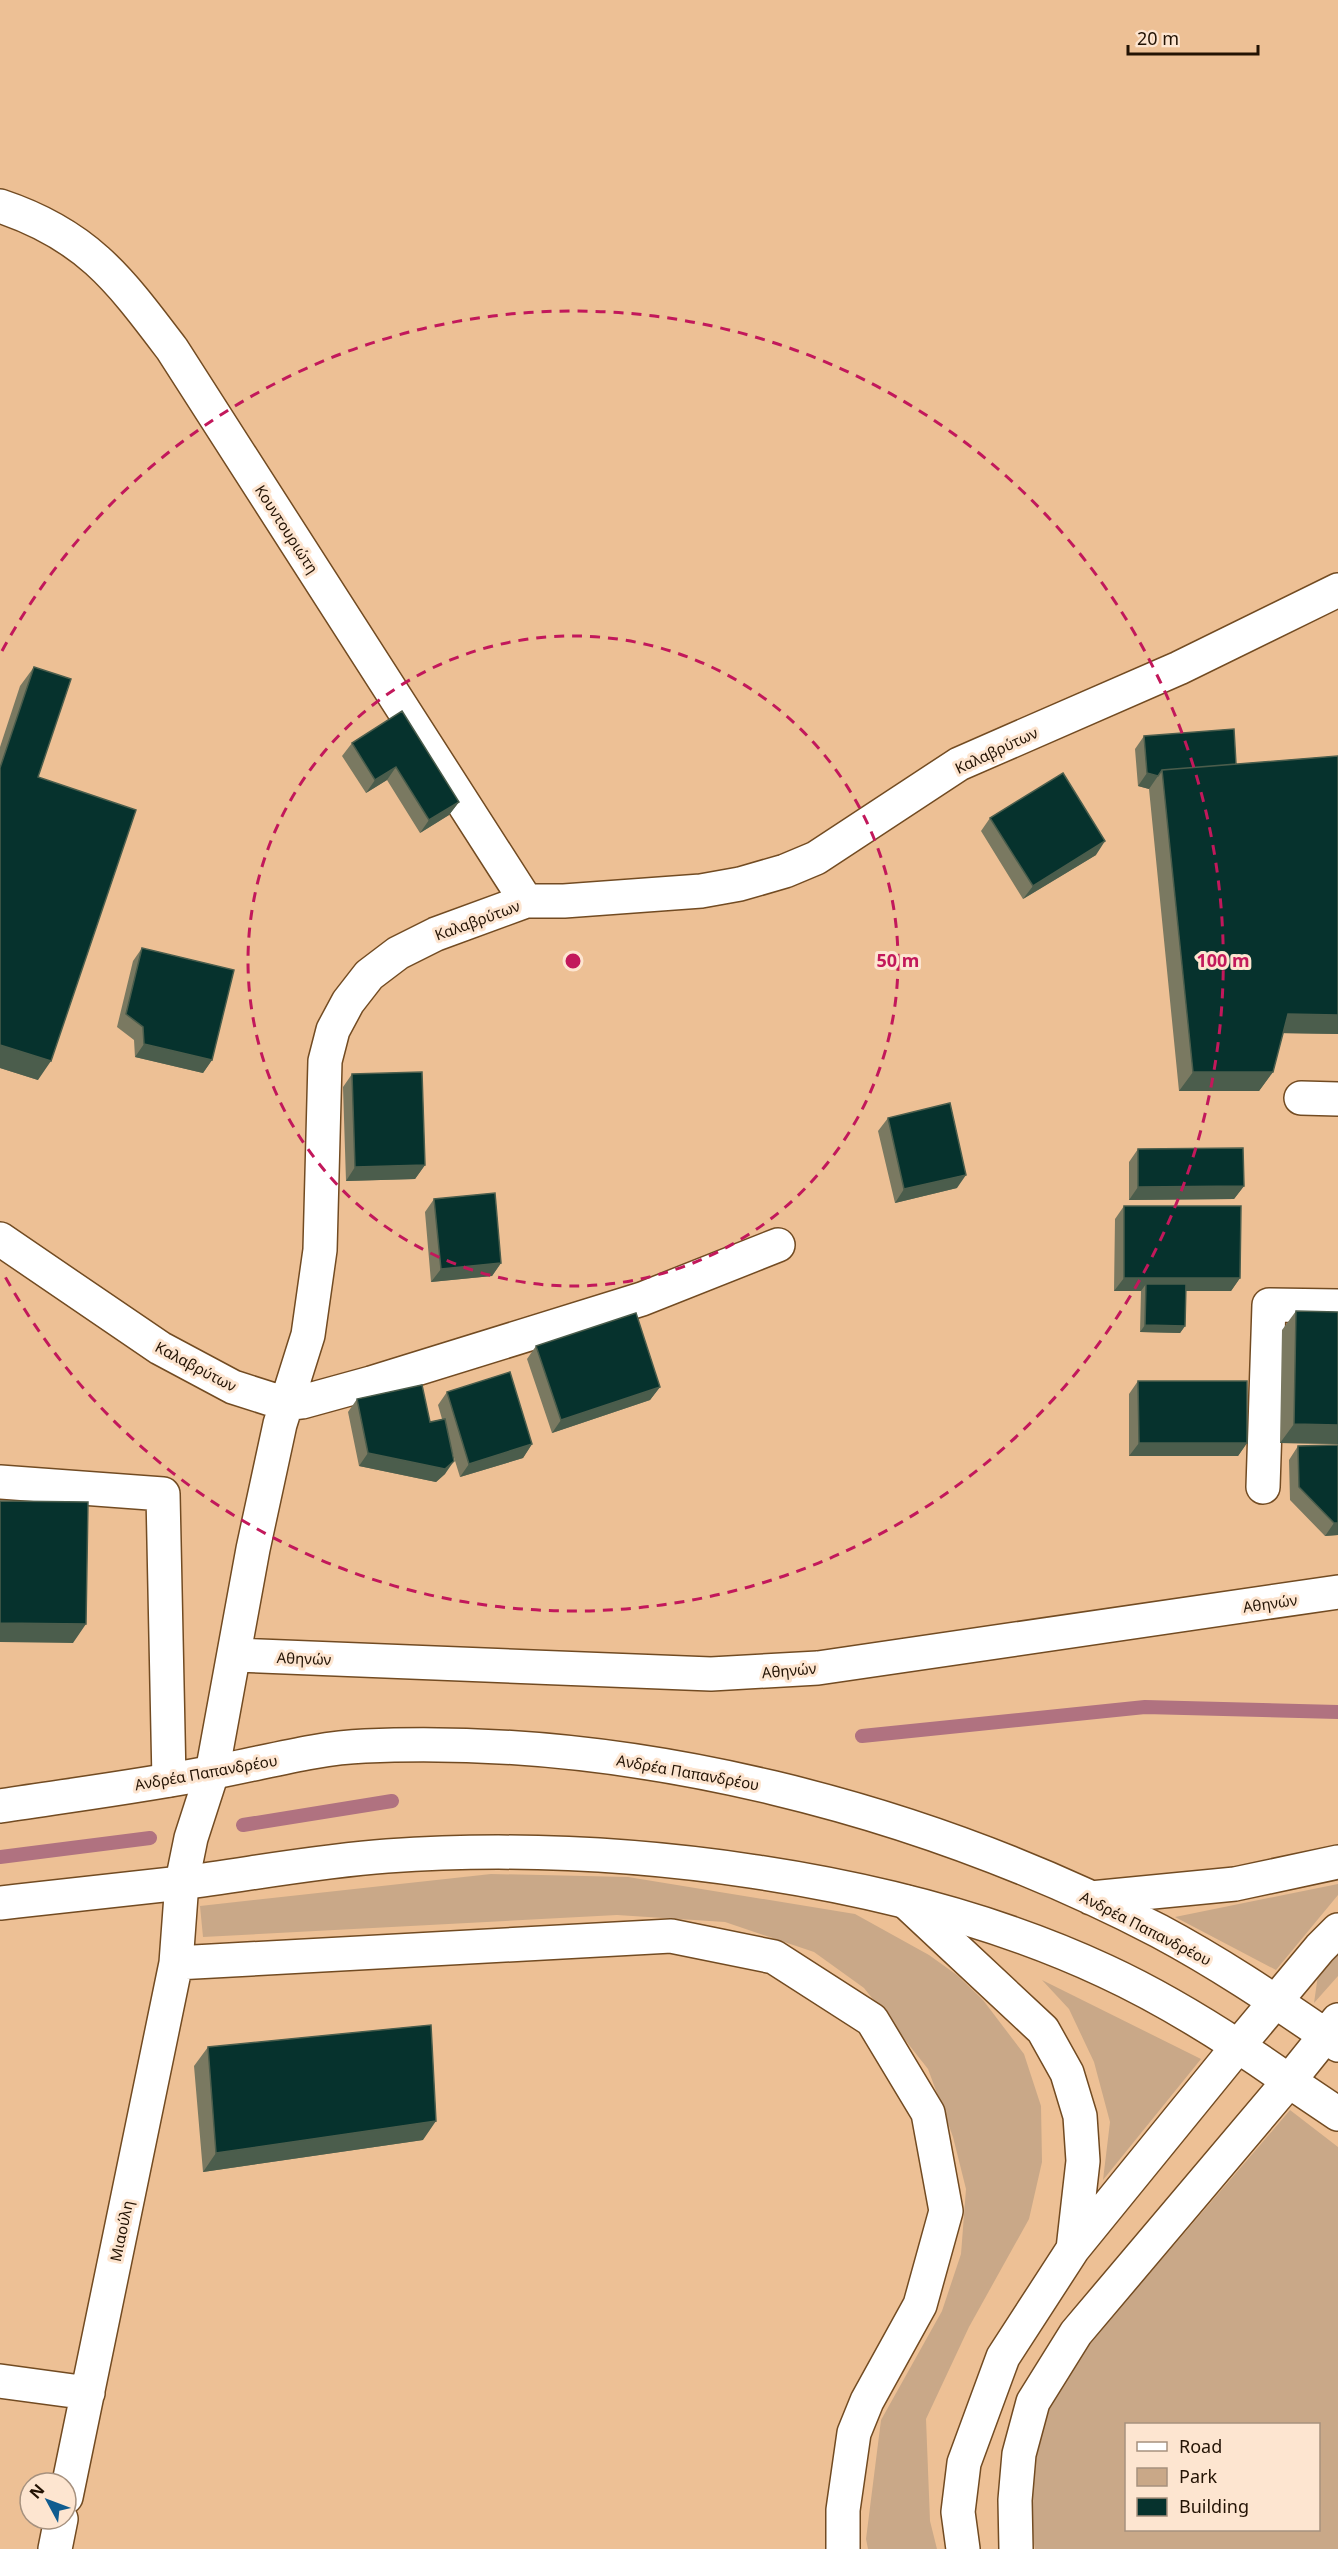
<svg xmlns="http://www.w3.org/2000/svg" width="1338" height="2549" font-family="'Noto Sans',sans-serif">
  <rect width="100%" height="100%" fill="#edc095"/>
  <path fill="#c9a888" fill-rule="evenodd" d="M 491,1874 L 628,1877 L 855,1914 L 929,1955 L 957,1975 L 983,2000 L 1024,2054 L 1041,2106 L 1042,2162 L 1029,2219 L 969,2327 L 926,2419 L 930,2521 L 937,2549 L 868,2549 L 866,2539 L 881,2420 L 942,2311 L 961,2254 L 966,2189 L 953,2137 L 928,2069 L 864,1988 L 814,1952 L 725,1922 L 617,1915 L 203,1937 L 200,1906 Z
    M 1338,1884 L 1338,1895 L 1276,1970 L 1175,1917 Z
    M 1338,1948 L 1338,1976 L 1314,2003 L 1318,1975 Z
    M 1042,1980 L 1201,2059 L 1103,2180 L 1110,2122 L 1094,2062 L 1069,2009 Z
    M 1290,2110 L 1338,2147 L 1338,2549 L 1035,2549 C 1027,2508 1028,2458 1044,2419 C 1067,2362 1111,2317 1151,2272 C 1197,2218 1244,2164 1290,2110 ZM 1126,2424 L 1318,2424 L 1318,2530 L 1126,2530 Z"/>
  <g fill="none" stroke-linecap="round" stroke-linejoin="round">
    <path stroke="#b07280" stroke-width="14" d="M 862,1736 L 1145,1707 L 1338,1712
      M 243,1825 L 392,1801
      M 0,1857 L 150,1838"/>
    <defs>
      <path id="minor" d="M 0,206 C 87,235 119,279 172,349 L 526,901
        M 1301,1098 L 1338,1099
        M 0,1239 L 160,1348 L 233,1387 L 286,1404 L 302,1402 L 371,1383 L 642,1299 L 778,1245
        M 0,1482 L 163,1494 L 169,1780
        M 1263,1487 L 1269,1305 L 1338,1306
        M 235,1655 L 711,1674 L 818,1668 L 1338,1592
        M 176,1963 L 671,1936 L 774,1957 L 872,2020 L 928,2113 L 946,2211 L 920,2305 L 867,2401 L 854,2433 L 843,2510 L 843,2549
        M 0,2381 L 88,2393
        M 66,2497 L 176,1963 L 182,1882 L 191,1838 L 212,1773 L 253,1549 L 280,1424 L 308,1335 L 320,1250 L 325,1061 L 333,1030 L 348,1002 L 369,975 L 398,953 L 436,934 L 526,901 L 564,901 L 701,891 L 740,884 L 785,871 L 816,858 L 959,764 L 1179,668 L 1338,590
        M 55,2549 L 61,2519"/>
      <path id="major" d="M 0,1806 C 71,1795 143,1786 214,1772 C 264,1763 314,1748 365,1746 C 633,1734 922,1808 1159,1931 C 1217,1962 1271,1998 1325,2035
        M 1091,1898 L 1235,1884 L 1338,1862
        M 0,1903 C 60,1896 120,1890 181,1883 C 250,1874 318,1861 387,1856 C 613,1840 899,1875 1105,1971 C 1170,2001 1231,2040 1289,2081 L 1338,2020
        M 1239,2045 L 1320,1948 L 1338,1930"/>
      <path id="highway" d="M 906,1902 L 1043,2030 L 1067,2073 L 1080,2116 L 1083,2161 L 1073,2249
        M 1325,2035 L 1338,2045
        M 963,2549 L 958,2512 L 964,2463 L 1003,2357 L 1073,2249 L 1239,2045
        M 1016,2549 L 1015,2500 L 1019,2454 L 1033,2402 L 1076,2333 L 1289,2081 L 1338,2114"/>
    </defs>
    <use href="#minor" stroke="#724b22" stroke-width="36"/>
    <use href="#major" stroke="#724b22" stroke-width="36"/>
    <use href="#highway" stroke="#724b22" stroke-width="36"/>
    <use href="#minor" stroke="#fff" stroke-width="33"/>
    <use href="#major" stroke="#fff" stroke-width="33"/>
    <use href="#highway" stroke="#fff" stroke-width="33"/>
  </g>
  <path fill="#7a7961" d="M 34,667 L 38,777 L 38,1080 L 0,1068 L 0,747 L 20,686 Z
    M 1144,736 L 1236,764 L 1338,756 L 1338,1034 L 1283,1033 L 1273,1072 L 1259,1091 L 1179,1091 L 1149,789 L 1138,786 L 1135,749 Z
    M 352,743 L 459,802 L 449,815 L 420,833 L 387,780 L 366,793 L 342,756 Z
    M 990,818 L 1096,855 L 1023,899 L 981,831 Z
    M 142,948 L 212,1060 L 203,1073 L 135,1057 L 134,1040 L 117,1027 L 133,961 Z
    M 352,1074 L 425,1165 L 415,1179 L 346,1181 L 343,1087 Z
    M 888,1118 L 957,1188 L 895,1203 L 878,1131 Z
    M 1138,1149 L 1244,1186 L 1234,1199 L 1129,1200 L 1129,1162 Z
    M 434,1199 L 501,1263 L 492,1276 L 431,1282 L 425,1212 Z
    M 1124,1206 L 1240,1278 L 1231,1291 L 1186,1291 L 1185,1326 L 1180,1333 L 1140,1332 L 1141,1291 L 1114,1291 L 1115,1219 Z
    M 1296,1311 L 1338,1312 L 1338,1444 L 1280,1443 L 1282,1330 Z
    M 536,1346 L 660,1387 L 650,1400 L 552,1433 L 527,1359 Z
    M 1138,1381 L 1247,1443 L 1238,1456 L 1129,1456 L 1129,1394 Z
    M 447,1392 L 532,1444 L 523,1458 L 460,1477 L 452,1451 L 445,1474 L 436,1482 L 359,1466 L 348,1412 L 357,1399 L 430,1422 L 442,1419 L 438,1405 Z
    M 1338,1445 L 1338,1535 L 1325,1536 L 1290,1500 L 1289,1460 L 1298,1446 Z
    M 208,2047 L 423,2140 L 203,2172 L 194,2066 Z"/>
  <path fill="#4b5d4c" d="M 396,767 L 387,780 L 366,793 L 375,780 Z
    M 1147,773 L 1158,776 L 1149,789 L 1138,786 Z
    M 459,802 L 449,815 L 420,833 L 429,820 Z
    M 1105,841 L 1096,855 L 1023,899 L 1033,886 Z
    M 1288,1014 L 1338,1015 L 1338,1034 L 1274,1033 Z
    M 144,1044 L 212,1060 L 203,1073 L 135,1057 Z
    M 0,1045 L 51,1061 L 38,1080 L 0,1068 Z
    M 1193,1072 L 1273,1072 L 1259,1091 L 1179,1091 Z
    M 425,1165 L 415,1179 L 346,1181 L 355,1167 Z
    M 966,1175 L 957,1188 L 895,1203 L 904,1189 Z
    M 1244,1186 L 1234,1199 L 1129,1200 L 1138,1187 Z
    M 501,1263 L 492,1276 L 431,1282 L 441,1269 Z
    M 1124,1278 L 1240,1278 L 1231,1291 L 1146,1291 L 1146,1284 L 1141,1291 L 1114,1291 Z
    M 1145,1325 L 1185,1326 L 1180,1333 L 1140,1332 Z
    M 660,1387 L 650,1400 L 552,1433 L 561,1420 Z
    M 1294,1424 L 1338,1425 L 1338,1444 L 1280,1443 Z
    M 1139,1443 L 1247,1443 L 1238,1456 L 1129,1456 Z
    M 532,1444 L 523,1458 L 460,1477 L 469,1464 Z
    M 368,1453 L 454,1461 L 445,1474 L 436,1482 L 359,1466 Z
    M 1334,1523 L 1338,1523 L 1338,1535 L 1325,1536 Z
    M 0,1623 L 86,1624 L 73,1643 L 0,1642 Z
    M 436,2121 L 423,2140 L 203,2172 L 216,2153 Z"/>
  <path fill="#06322d" stroke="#4b5d4c" stroke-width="1.5" d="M 34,667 L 71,679 L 38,777 L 136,810 L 51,1061 L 0,1045 L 0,768 Z
    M 402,711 L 459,802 L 429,820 L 396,767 L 375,780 L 352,743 Z
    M 1234,729 L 1236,764 L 1162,770 L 1158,776 L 1147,773 L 1144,736 Z
    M 1338,756 L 1338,1015 L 1288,1014 L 1273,1072 L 1193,1072 L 1162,770 Z
    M 1063,773 L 1105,841 L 1033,886 L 990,818 Z
    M 142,948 L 234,970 L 212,1060 L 144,1044 L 143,1027 L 126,1014 Z
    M 422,1072 L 425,1165 L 355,1167 L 352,1074 Z
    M 950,1103 L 966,1175 L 904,1189 L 888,1118 Z
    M 1243,1148 L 1244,1186 L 1138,1187 L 1138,1149 Z
    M 495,1193 L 501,1263 L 441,1269 L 434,1199 Z
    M 1124,1206 L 1241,1206 L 1240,1278 L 1124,1278 Z
    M 1146,1284 L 1186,1284 L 1185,1326 L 1145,1325 Z
    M 1296,1311 L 1338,1312 L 1338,1425 L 1294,1424 Z
    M 636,1313 L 660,1387 L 561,1420 L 536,1346 Z
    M 510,1372 L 532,1444 L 469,1464 L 447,1392 Z
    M 1138,1381 L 1247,1381 L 1247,1443 L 1139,1443 Z
    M 422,1385 L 430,1422 L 445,1419 L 454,1461 L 445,1469 L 368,1453 L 357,1399 Z
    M 1338,1445 L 1338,1523 L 1334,1523 L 1299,1487 L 1298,1446 Z
    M 0,1501 L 88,1502 L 86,1624 L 0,1623 Z
    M 431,2025 L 436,2121 L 216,2153 L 208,2047 Z"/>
  <g fill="none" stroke="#c2185b" stroke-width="3" stroke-dasharray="10 8">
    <circle cx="573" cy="961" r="325"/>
    <path d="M2 651A650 650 0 1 1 2 1271"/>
  </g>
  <g text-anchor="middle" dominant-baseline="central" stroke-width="6" stroke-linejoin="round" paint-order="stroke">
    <g font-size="15" fill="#231304" stroke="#fde5d0">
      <text transform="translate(287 529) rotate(57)">Κουντουριώτη</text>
      <text transform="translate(996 750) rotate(-25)">Καλαβρύτων</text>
      <text transform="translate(477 920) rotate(-20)">Καλαβρύτων</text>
      <text transform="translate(196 1366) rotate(28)">Καλαβρύτων</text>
      <text transform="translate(1270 1603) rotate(-8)">Αθηνών</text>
      <text transform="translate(304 1658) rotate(2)">Αθηνών</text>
      <text transform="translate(789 1670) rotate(-5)">Αθηνών</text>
      <text transform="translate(206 1772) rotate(-10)">Ανδρέα Παπανδρέου</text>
      <text transform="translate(688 1772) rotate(10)">Ανδρέα Παπανδρέου</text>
      <text transform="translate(1146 1928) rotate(27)">Ανδρέα Παπανδρέου</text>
      <text transform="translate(121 2231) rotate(-78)">Μιαούλη</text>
    </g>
  </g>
  <circle cx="573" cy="961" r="9" fill="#c2185b" stroke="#fde5d0" stroke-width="3"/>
  <g font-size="18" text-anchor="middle" font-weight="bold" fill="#c2185b" stroke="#fde5d0" stroke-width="6" stroke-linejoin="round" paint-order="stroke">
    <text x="898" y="967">50 m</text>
    <text x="1223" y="967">100 m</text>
  </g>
  <rect x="1125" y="2423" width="195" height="108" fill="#fde5d0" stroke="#a6917e" stroke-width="1.5"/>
  <rect x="1137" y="2442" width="30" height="9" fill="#ffffff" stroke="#a6917e" stroke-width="1.5"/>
  <text x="1179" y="2453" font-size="18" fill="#231304">Road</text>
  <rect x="1137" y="2468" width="30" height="18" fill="#c9a888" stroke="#a6917e" stroke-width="1.5"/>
  <text x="1179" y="2483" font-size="18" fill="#231304">Park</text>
  <rect x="1137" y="2498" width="30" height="18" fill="#06322d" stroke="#a6917e" stroke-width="1.5"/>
  <text x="1179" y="2513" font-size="18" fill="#231304">Building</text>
  <g transform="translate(48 2501) rotate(311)"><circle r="28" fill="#fde5d0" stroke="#a6917e" stroke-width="1.5"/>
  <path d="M0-4.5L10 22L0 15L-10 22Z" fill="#105c8f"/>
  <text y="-9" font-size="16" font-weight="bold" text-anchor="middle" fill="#231304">N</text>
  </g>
  <path d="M1128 45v9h130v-9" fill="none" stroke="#231304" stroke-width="3"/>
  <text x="1137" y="45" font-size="18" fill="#231304" stroke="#fde5d0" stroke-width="4.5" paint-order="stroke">20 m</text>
</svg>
